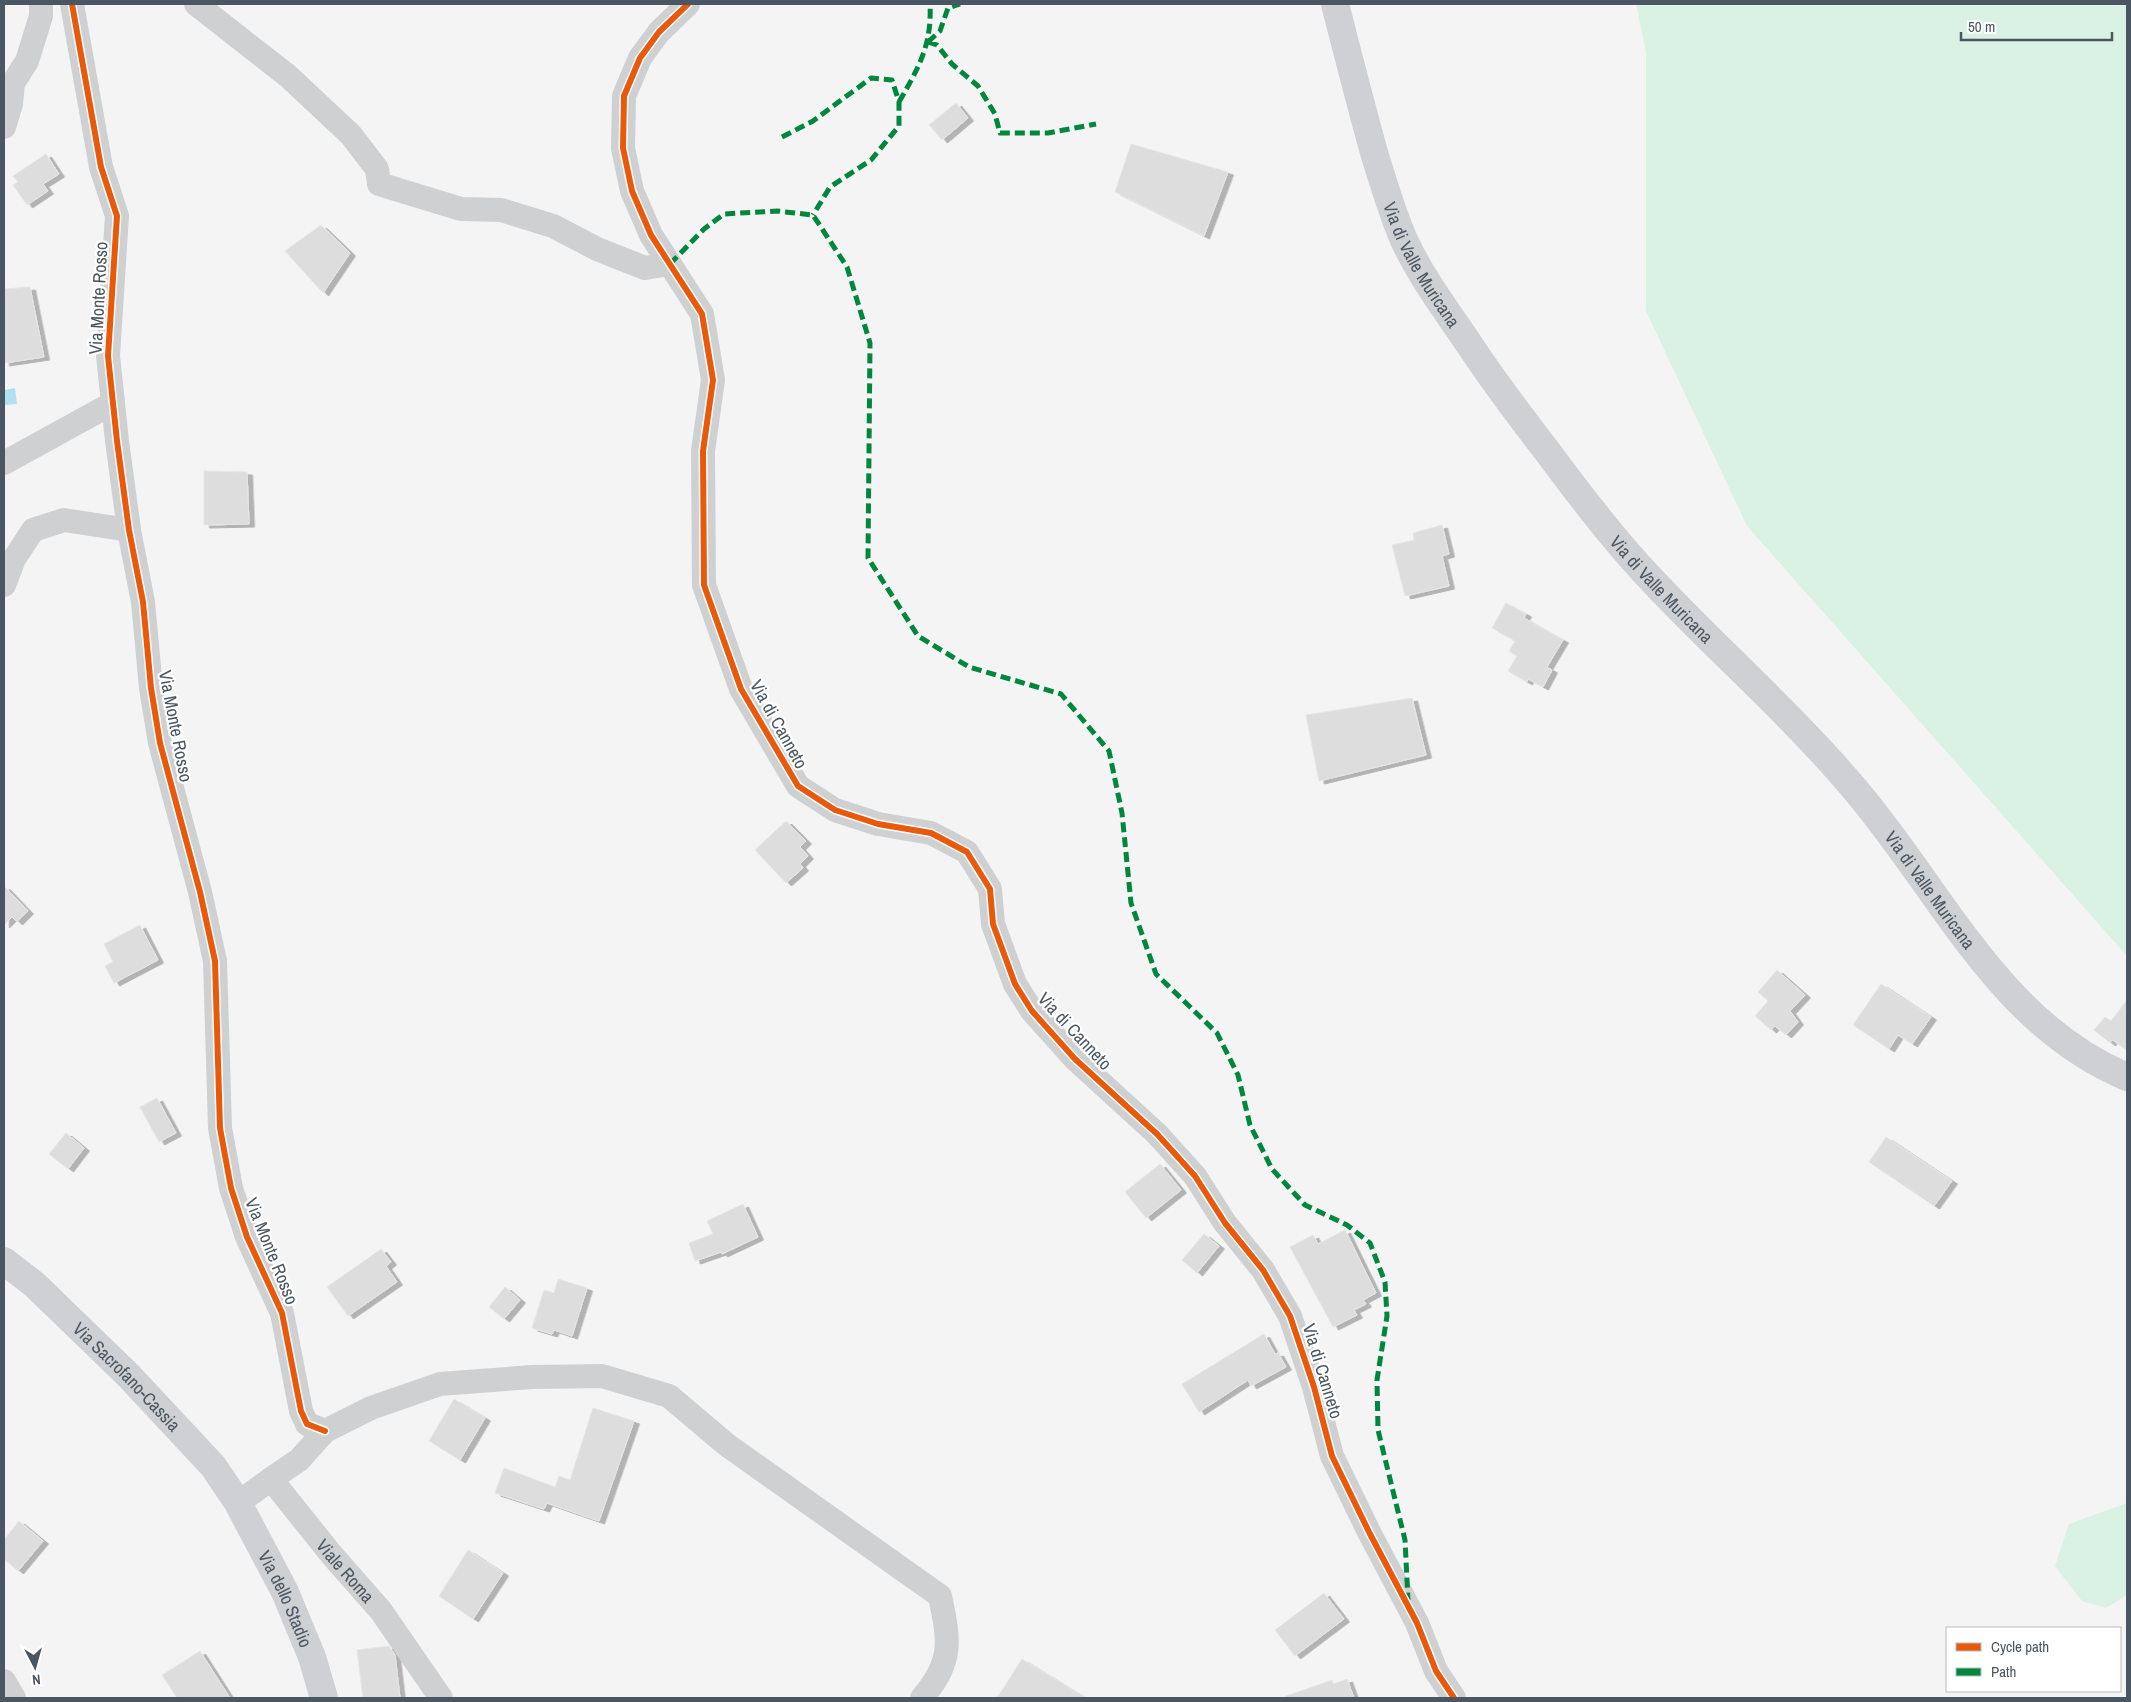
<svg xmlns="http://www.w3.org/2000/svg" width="2131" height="1702" font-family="'Archivo Narrow',sans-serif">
  <defs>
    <filter id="shadow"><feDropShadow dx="5.5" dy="3" stdDeviation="0" flood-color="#0004"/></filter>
  </defs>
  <rect width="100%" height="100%" fill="#f4f4f4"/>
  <path fill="#d9f2e3" d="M 1636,4 L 2127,4 L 2127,956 L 1747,526 L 1646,311 L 1646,52 Z
    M 2127,1503 L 2127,1595 L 2106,1608 L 2082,1601 L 2055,1566 L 2069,1524 Z"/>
  <path fill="#aee2f0" d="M 15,388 L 17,404 L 4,405 L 4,390 Z"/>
  <path fill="#ddddde" stroke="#e5e6e7" filter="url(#shadow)" d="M 956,103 L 968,118 L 942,140 L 929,125 Z
    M 1131,144 L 1228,172 L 1204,236 L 1115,192 Z
    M 46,154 L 59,174 L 43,184 L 48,191 L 27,205 L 13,185 L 18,182 L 13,176 Z
    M 321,225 L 350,253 L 323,293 L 285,251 Z
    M 30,287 L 44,357 L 4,363 L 4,289 Z
    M 204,471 L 247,472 L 249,524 L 204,525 Z
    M 1442,525 L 1449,554 L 1442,556 L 1449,586 L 1405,596 L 1392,545 L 1414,540 L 1413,533 Z
    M 1506,603 L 1526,614 L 1524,618 L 1563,640 L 1547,667 L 1552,670 L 1543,687 L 1528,679 L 1527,682 L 1508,671 L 1517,656 L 1509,651 L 1515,641 L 1492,628 Z
    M 1412,698 L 1426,755 L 1319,781 L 1306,715 Z
    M 786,821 L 806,841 L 800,847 L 808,856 L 800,864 L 803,868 L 786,883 L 755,850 Z
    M 4,886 L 28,911 L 17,922 L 12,917 L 4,925 Z
    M 140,925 L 158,960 L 114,983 L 105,966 L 113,962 L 104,944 Z
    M 1777,970 L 1805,995 L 1790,1011 L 1798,1022 L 1786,1035 L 1775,1026 L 1771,1030 L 1755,1016 L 1768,1001 L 1758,992 Z
    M 1881,984 L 1931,1017 L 1912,1044 L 1898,1035 L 1889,1049 L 1853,1025 Z
    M 2127,1000 L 2127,1051 L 2113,1040 L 2110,1043 L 2094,1030 L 2105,1017 L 2111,1021 Z
    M 157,1098 L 176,1133 L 159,1142 L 140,1107 Z
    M 66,1133 L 84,1148 L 68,1169 L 49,1154 Z
    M 1886,1137 L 1952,1181 L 1934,1206 L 1869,1162 Z
    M 1160,1164 L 1181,1190 L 1146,1218 L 1125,1192 Z
    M 743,1204 L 758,1237 L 722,1254 L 721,1252 L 695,1261 L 689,1243 L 713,1234 L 707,1221 Z
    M 1345,1230 L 1376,1293 L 1363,1300 L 1366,1304 L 1354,1310 L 1357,1315 L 1333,1327 L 1290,1247 L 1313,1235 L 1318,1244 Z
    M 1204,1234 L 1219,1246 L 1197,1273 L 1182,1260 Z
    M 381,1249 L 391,1262 L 386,1266 L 397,1282 L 348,1316 L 327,1287 Z
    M 558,1279 L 587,1288 L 572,1336 L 554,1330 L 552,1334 L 532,1328 L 544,1290 L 554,1293 Z
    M 505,1287 L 520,1300 L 504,1319 L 489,1307 Z
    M 1264,1334 L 1275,1354 L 1278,1353 L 1286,1367 L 1251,1386 L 1248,1380 L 1199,1412 L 1182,1384 Z
    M 454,1399 L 485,1418 L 460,1460 L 429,1441 Z
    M 593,1408 L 634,1421 L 599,1521 L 547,1503 L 544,1509 L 495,1493 L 504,1468 L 555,1487 L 559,1476 L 570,1480 Z
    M 19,1521 L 43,1541 L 18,1571 L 4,1559 L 4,1540 Z
    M 468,1550 L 503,1573 L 473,1619 L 439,1596 Z
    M 1324,1593 L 1344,1619 L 1295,1656 L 1275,1630 Z
    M 389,1646 L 395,1655 L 400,1698 L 363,1698 L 357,1650 Z
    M 200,1651 L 230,1698 L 177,1698 L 162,1675 Z
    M 1022,1659 L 1085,1698 L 997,1698 Z
    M 1347,1679 L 1354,1698 L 1286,1698 L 1286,1696 L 1332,1680 L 1333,1684 Z"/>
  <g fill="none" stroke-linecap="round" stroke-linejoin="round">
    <g stroke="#ced0d2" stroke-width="24">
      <path d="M 72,4 L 101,167 L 117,216 L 108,356 L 117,441 L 129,530 L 143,602 L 151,688 L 160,743 L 200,892 L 215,961 L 220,1128 L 231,1188 L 247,1237 L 282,1313 L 301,1411 L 307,1424 L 325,1431"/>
      <path d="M 196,4 L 288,76 L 351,135 L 377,169 L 379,184 L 461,209 L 501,210 L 553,226 L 597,249 L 645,268 L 670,264"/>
      <path d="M 688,4 L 659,32 L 640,58 L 624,96 L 623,148 L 632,191 L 651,235 L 702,314 L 713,380 L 703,451 L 704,585 L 741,689 L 798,786 L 835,810 L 878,824 L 931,833 L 967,852 L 990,889 L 993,924 L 1015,984 L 1032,1011 L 1075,1059 L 1157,1134 L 1195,1176 L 1225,1223 L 1263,1270 L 1290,1316 L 1314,1387 L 1332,1456 L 1370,1534 L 1417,1623 L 1436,1671 L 1454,1698"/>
      <path d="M 4,127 L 11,104 L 13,83 L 27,61 L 41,16 L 41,4"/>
      <path d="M 4,463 L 113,403"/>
      <path d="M 4,585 L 14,559 L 33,530 L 64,520 L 129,530"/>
      <path d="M 271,1479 L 299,1460 L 325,1431 L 371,1408 L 440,1384 L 532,1377 L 602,1376 L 669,1396 L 727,1445 L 940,1596 C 949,1640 954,1661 922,1698"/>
      <path id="s1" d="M 238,1503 L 271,1479 L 331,1554 L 381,1611 L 441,1698"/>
      <path d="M 4,1681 L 14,1698"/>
    </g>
    <g stroke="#ced0d4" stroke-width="28">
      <path id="s2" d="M 1335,4 C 1348,55 1361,106 1375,156 C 1384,184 1392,213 1404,240 C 1422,279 1449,314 1473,350 C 1497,386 1523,420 1550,455 C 1581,497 1613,539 1649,577 C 1717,650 1794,716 1858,793 C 1943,894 2000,1024 2127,1077"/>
      <path id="s3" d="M 4,1261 L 35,1285 L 128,1375 L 213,1466 L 238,1503 L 285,1592 L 312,1657 L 324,1698"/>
    </g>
    <path stroke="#00873e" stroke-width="5" stroke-dasharray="10 5" stroke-linecap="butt" d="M 928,42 L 937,45 L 952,64 L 978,86 L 995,114 L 1000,133 L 1048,133 L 1096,124
      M 928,42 L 940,31 L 948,8 L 960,4
      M 899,102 C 919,67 932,45 930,4
      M 782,137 L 813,121 L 871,78 L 892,80 L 899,102 L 899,126 L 871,160 L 830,187 L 813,215
      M 670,264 L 704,229 L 724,214 L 777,211 L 813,215 L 847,267 L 870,343 L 868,558 L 918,636 L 969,667 L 1061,694 L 1109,751 L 1122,813 L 1131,903 L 1156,974 L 1217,1033 L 1238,1075 L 1250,1125 L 1272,1169 L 1305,1205 L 1347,1225 L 1370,1243 L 1385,1282 L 1387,1316 L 1377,1380 L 1378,1430 L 1405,1540 L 1408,1600"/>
    <defs>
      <path id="cycleway" d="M 72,4 L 101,167 L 117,216 L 108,356 L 117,441 L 129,530 L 143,602 L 151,688 L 160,743 L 200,892 L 215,961 L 220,1128 L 231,1188 L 247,1237 L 282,1313 L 301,1411 L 307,1424 L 325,1431
        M 688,4 L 659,32 L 640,58 L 624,96 L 623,148 L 632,191 L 651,235 L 702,314 L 713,380 L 703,451 L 704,585 L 741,689 L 798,786 L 835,810 L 878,824 L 931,833 L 967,852 L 990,889 L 993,924 L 1015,984 L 1032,1011 L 1075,1059 L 1157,1134 L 1195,1176 L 1225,1223 L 1263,1270 L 1290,1316 L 1314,1387 L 1332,1456 L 1370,1534 L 1417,1623 L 1436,1671 L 1454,1698"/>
    </defs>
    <use href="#cycleway" stroke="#fff" stroke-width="9"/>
    <use href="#cycleway" stroke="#e8590c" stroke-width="6"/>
  </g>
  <g text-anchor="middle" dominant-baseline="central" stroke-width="4.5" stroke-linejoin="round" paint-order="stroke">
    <g font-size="18" fill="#4a5661" stroke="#fff">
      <text stroke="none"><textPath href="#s2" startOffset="276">Via di Valle Muricana</textPath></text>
      <text transform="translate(98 298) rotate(-87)">Via Monte Rosso</text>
      <text stroke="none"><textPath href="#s2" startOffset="681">Via di Valle Muricana</textPath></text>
      <text transform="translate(779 724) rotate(61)">Via di Canneto</text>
      <text transform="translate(176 726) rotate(79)">Via Monte Rosso</text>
      <text stroke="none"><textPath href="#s2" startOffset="1085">Via di Valle Muricana</textPath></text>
      <text transform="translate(1075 1031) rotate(47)">Via di Canneto</text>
      <text transform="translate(272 1251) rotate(68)">Via Monte Rosso</text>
      <text transform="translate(1323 1371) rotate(73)">Via di Canneto</text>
      <text stroke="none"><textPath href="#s3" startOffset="169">Via Sacrofano-Cassia</textPath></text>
      <text stroke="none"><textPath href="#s1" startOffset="159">Viale Roma</textPath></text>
      <text stroke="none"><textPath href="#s3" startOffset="445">Via dello Stadio</textPath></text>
    </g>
  </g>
  <rect width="2131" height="1702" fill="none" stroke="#4a5661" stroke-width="10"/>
  <rect x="1946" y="1627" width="175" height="65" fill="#ffffff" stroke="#b7bbc0"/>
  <rect x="1956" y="1643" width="25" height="8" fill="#e8590c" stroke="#b7bbc0"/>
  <text x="1991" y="1652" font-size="15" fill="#4a5661">Cycle path</text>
  <rect x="1956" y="1668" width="25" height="8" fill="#00873e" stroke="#b7bbc0"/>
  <text x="1991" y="1677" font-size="15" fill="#4a5661">Path</text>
  <g transform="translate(35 1667) rotate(174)" stroke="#ffffff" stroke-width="4" paint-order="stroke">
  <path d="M0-4L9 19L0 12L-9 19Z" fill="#4a5661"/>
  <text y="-8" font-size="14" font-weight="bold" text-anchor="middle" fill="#4a5661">N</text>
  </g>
  <path d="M1961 32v8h151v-8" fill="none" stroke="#4a5661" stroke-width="2.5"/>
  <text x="1968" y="32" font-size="15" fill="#4a5661" stroke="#ffffff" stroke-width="4" paint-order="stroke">50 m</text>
</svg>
